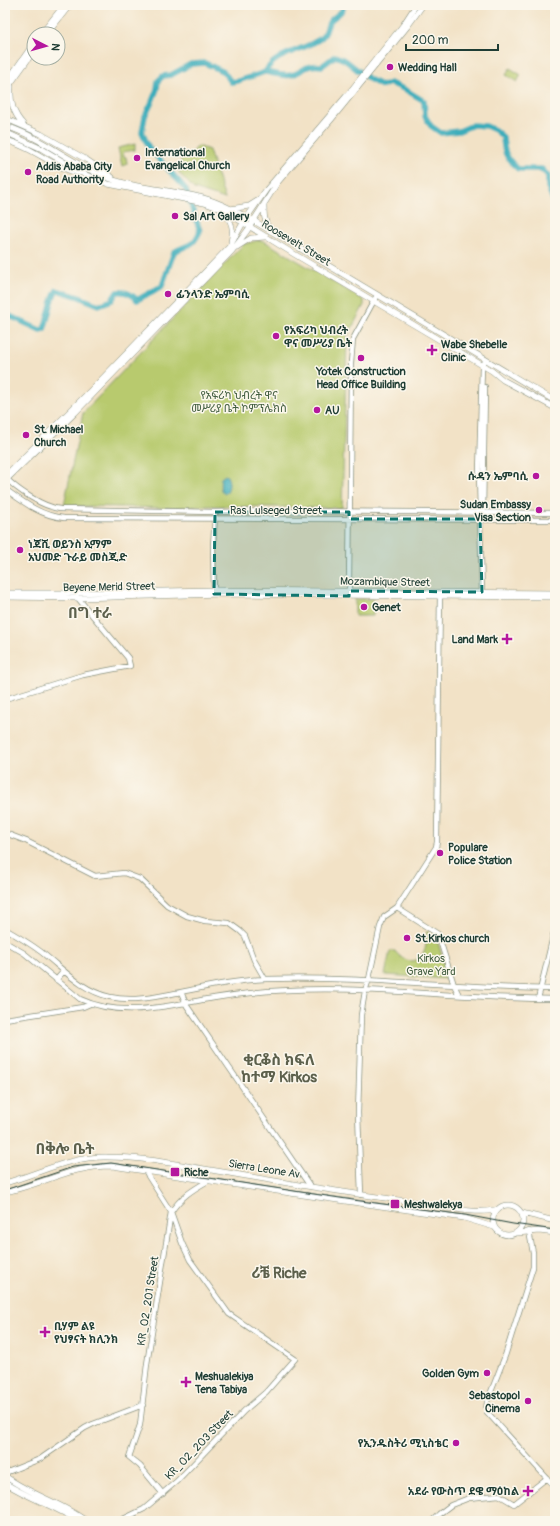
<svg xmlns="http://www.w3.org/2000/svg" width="560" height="1526" font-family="Pangolin,'Noto Sans Ethiopic',sans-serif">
  <rect width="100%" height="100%" fill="#fbf7ec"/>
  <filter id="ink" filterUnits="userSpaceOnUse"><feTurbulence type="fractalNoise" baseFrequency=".025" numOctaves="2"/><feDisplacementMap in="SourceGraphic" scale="8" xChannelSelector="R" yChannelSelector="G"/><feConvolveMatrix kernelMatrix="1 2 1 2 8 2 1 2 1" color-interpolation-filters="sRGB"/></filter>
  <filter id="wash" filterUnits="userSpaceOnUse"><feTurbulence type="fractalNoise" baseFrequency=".012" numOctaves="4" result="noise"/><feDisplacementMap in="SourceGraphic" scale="16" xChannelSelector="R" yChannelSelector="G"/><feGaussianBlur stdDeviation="0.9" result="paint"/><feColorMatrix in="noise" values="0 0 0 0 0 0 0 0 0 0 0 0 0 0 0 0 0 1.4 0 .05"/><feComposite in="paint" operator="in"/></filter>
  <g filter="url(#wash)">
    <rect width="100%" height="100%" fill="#f2e2c6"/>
    <path fill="#b8ca6e" stroke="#6c8451" d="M 510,68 L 521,75 L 517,82 L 506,75 Z
      M 135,144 L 135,150 L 123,152 L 124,157 L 126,157 L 127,163 L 126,165 L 122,166 L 118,148 Z
      M 198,146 L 209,150 L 225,199 L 194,189 L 179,173 L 181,159 L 191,154 Z
      M 259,240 L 264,241 L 364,300 L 364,305 L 347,337 L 342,508 L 209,506 L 166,508 L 79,506 L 64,505 L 83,413 L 235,253 L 244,244 Z
      M 355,599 L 373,599 L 373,616 L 355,616 Z
      M 427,931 L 436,936 L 449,979 L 385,975 L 390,951 L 395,951 C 402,961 417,966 423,953 C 427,946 426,938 427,931 Z"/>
    <path fill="#3eadbb" stroke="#2e7578" d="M 225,475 L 227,476 C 230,482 230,489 225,494 C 219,491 220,484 221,478 Z"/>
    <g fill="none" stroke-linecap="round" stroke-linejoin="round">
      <path stroke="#3eadbb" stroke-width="5.5" d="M 265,72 C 273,73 283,77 291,75 C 304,72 305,63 322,66 L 335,56 L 345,60 L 369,79 L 382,86 L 390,83 L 406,90 L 424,101 L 425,116 L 431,126 L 441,133 L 459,131 L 473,125 L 486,126 L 495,130 L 503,137 C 504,153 506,158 518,169 L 542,169 L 548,176 L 548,187 L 555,205
        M 5,321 L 10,316 L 40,330 L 44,329 C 49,316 50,302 57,290 L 79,297 L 99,305 L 112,300 L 117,292 C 125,291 132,294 137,300 L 162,286 L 174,252 C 188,243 192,249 200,231 L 185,188 L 149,148 L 142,132 L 145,116 L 151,104 L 157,89 L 158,81 L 163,76 L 171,75 L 191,64 L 205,63 L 224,72 L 231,82 L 238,81 L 265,72 C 277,51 303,52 321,38 C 328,33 326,25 331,20 C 335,16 340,14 343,9 L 343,5"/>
    </g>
  </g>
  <g filter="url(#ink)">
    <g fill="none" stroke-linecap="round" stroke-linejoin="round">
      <defs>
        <path id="secondary" d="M 5,477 C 17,490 43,507 60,509 L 215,512 L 278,511 L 555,513
          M 5,489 C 23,502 41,516 64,518 L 555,520
          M 483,513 L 485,387
          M 214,593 L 213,546 L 215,516
          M 349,593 L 351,363 L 353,339 L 377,295
          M 482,595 L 479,472 L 482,366 L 484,363
          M 5,699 L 83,675 L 130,666 L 128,658 L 77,597
          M 5,833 L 26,841 L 95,876 L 124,873 L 140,879 L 167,905 L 187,916 L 205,921 L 229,923 L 240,931 L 245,936 L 254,960 L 265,979
          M 397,908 L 438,934 L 454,985 L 459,995
          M 5,929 C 19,937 33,945 45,955 C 66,972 83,991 110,997 C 132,1002 155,997 176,993 C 206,987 236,980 266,979 C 362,976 458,988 555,989
          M 5,942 L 24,953 L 80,999 C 123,1019 169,1005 214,998 C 326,978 442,999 555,999
          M 56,980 L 64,971
          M 181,992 L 187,1006 L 310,1186
          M 538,999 L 555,928
          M 5,1019 L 83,1007 L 90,1004
          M 361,1195 L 358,1113 L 361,1015 L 365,991 L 369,979 L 380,927 L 384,917 L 397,908 L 436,847 L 437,842 L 440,594
          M 529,1231 L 533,1253 L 533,1267 L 505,1356 L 487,1402 L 486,1411 L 555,1487
          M 5,1473 L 40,1459 L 85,1428 L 93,1424 L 143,1405
          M 163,1494 L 140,1466 L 129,1457 L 140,1425 L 147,1364 L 171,1212 C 181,1197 192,1190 208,1181
          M 119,1521 L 144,1509 L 177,1481 L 244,1411 L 266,1392 L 295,1359 L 229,1314 L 190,1260 L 182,1243 L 171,1212 L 148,1176 L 146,1171
          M 432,1521 L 439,1514 L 451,1505 L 469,1498 L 499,1495 L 514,1504 L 547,1478"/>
        <path id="primary" d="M 41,34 L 64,5
          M 47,34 L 70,5
          M 5,84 L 34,43
          M 11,86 C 10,102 13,113 23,124
          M 5,98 L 11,83 L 34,51
          M 5,112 L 9,122
          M 9,120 L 41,134 L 87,160 L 112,177
          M 5,126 C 40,136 69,162 103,176 C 132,188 165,189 195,196 C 216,200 235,211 254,221 L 555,401
          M 5,132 L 42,149 L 84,174 L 108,184 L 204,203 L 221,209 L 294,254 L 492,371 L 503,380 L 555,408
          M 5,140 C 32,146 55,169 79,173
          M 264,204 C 264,215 264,221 270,231
          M 230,209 L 249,206 L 257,201
          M 224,212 C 232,222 234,229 231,242
          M 237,247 L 251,238 L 265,237
          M 5,476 L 93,388 L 230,246 L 243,223 L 266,190 L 348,94 L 403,25 L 416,5
          M 5,481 L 75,413 L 232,251 L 247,231 L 278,182 L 331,120 L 407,27 L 423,5
          M 5,593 L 64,593 L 214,590 L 555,593
          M 5,597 L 78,598 L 223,594 L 555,597
          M 5,1183 C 39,1174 70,1156 107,1157 C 148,1157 189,1167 229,1173 C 291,1184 353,1194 414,1202 C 438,1205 476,1216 498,1209
          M 5,1192 C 44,1184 70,1166 112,1166 L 303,1195 L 464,1218 L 494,1227
          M493 1220a15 15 0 1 1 30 0a15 15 0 1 1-30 0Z
          M 522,1213 L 555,1221
          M 517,1233 L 539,1231 L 555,1233
          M 5,1476 C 30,1495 61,1502 86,1521
          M 5,1483 C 28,1498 55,1506 78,1521"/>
      </defs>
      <use href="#secondary" stroke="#88907d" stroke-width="6"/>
      <use href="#primary" stroke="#88907d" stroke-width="6"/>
      <use href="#secondary" stroke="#fff" stroke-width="4.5"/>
      <use href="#primary" stroke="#fff" stroke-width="5"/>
      <path stroke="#1f3d34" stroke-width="1" d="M 5,1190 L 73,1167 L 111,1163 L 353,1200 L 465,1215 L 513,1224 L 555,1230"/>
      <defs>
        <path id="primary-bridge" d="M 6,135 L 9,123"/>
      </defs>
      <use href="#primary-bridge" stroke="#88907d" stroke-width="6" stroke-linecap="butt"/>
      <use href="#primary-bridge" stroke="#fff" stroke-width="5"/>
    </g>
  </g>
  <path fill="#0f766e" fill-opacity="0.2" stroke="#0f766e" stroke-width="3" stroke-dasharray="8 5" stroke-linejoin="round" d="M 215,512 L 349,512 L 349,519 L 480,519 L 482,592 L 349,591 L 349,596 L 214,594 Z"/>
  <g fill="#b5179e" stroke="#fbf7ec" stroke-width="1.5">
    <circle cx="390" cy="67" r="4"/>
    <circle cx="137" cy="158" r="4"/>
    <circle cx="28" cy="172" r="4"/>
    <circle cx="175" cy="216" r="4"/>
    <circle cx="168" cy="294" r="4"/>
    <circle cx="276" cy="336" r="4"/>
    <path d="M430 344h4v4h4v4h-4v4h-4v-4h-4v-4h4z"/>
    <circle cx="361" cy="358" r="4"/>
    <circle cx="317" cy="410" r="4"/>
    <circle cx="26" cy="435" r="4"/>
    <circle cx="536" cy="476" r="4"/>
    <circle cx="539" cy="510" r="4"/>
    <circle cx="20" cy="550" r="4"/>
    <circle cx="364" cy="607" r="4"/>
    <path d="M505 633h4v4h4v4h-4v4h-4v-4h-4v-4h4z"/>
    <circle cx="440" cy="853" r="4"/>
    <circle cx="407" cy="938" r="4"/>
    <rect x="170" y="1167" width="10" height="10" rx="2"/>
    <rect x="390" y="1199" width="10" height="10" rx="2"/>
    <path d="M43 1326h4v4h4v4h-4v4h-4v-4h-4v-4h4z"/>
    <circle cx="487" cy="1373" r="4"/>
    <path d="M184 1376h4v4h4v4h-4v4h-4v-4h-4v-4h4z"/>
    <circle cx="528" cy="1401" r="4"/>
    <circle cx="456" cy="1443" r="4"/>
    <path d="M526 1485h4v4h4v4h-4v4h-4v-4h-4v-4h4z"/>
  </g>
  <g text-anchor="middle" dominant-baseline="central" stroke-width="3" stroke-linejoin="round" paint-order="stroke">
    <g font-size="11" font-weight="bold" fill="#1f3d34" stroke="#fbf7ec" text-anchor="start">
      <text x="398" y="67">Wedding Hall</text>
      <text x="145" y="152">International<tspan x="145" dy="13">Evangelical Church</tspan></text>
      <text x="36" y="166">Addis Ababa City<tspan x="36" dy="13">Road Authority</tspan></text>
      <text x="183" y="216">Sal Art Gallery</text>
      <text x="176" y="294">ፊንላንድ ኤምባሲ</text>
      <text x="284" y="330">የአፍሪካ ህብረት<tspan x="284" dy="13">ዋና መሥሪያ ቤት</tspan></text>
      <text x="441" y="344">Wabe Shebelle<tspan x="441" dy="13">Clinic</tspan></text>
      <text x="361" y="371" text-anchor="middle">Yotek Construction<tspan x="361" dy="13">Head Office Building</tspan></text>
      <text x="325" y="410">AU</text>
      <text x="34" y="429">St. Michael<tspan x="34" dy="13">Church</tspan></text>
      <text x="528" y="476" text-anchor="end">ሱዳን ኤምባሲ</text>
      <text x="531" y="504" text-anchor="end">Sudan Embassy<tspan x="531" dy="13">Visa Section</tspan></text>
      <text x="28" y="544">ነጃሺ ወይንስ ኢማም<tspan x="28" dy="13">አህመድ ጉራይ መስጂድ</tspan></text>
      <text x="372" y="607">Genet</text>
      <text x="498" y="639" text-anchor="end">Land Mark</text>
      <text x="448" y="847">Populare<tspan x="448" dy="13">Police Station</tspan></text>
      <text x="415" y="938">St.Kirkos church</text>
      <text x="184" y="1172">Riche</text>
      <text x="404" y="1204">Meshwalekya</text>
      <text x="54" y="1326">ቢሃም ልዩ<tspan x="54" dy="13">የህፃናት ክሊንክ</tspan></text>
      <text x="479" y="1373" text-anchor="end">Golden Gym</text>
      <text x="195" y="1376">Meshualekiya<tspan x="195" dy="13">Tena Tabiya</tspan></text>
      <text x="520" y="1395" text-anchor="end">Sebastopol<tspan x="520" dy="13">Cinema</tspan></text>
      <text x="448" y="1443" text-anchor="end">የኢንዱስትሪ ሚኒስቴር</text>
      <text x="519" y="1491" text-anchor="end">አደራ የውስጥ ደዌ ማዕከል</text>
    </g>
    <g font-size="11" fill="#1f3d34" stroke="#fbf7ec">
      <text transform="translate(296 243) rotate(31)">Roosevelt Street</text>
      <text x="276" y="510">Ras Lulseged Street</text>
      <text transform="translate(385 582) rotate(1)">Mozambique Street</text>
      <text transform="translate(109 587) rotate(-1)">Beyene Merid Street</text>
      <text transform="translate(264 1169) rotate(9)">Sierra Leone Av</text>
      <text transform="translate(148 1301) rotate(-81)">KR_02_201 Street</text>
      <text transform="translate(199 1445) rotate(-46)">KR_02_203 Street</text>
    </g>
    <g font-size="11" fill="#456042" stroke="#fbf7ec">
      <text x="239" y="395">የአፍሪካ ህብረት ዋና<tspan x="239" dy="13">መሥሪያ ቤት ኮምፕሌክስ</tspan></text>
      <text x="431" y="958">Kirkos<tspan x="431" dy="13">Grave Yard</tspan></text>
    </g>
    <g font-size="15" font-weight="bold" fill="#5c604c" stroke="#fbf7ec">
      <text x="90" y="613">በግ ተራ</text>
      <text x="279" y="1060">ቂርቆስ ክፍለ<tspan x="279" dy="17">ከተማ Kirkos</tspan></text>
      <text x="65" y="1149">በቅሎ ቤት</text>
      <text x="279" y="1273">ሪቼ Riche</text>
    </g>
  </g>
  <rect width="560" height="1526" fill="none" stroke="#fbf7ec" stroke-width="20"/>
  <g transform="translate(46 46) rotate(96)"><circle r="19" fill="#fbf7ec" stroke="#a3ada2"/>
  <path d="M0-3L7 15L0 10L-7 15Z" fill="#b5179e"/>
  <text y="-6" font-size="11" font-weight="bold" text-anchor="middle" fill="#1f3d34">N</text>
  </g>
  <path d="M406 44v6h92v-6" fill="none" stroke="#1f3d34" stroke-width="2"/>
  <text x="412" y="44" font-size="12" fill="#1f3d34" stroke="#fbf7ec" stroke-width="3" paint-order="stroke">200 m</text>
</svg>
